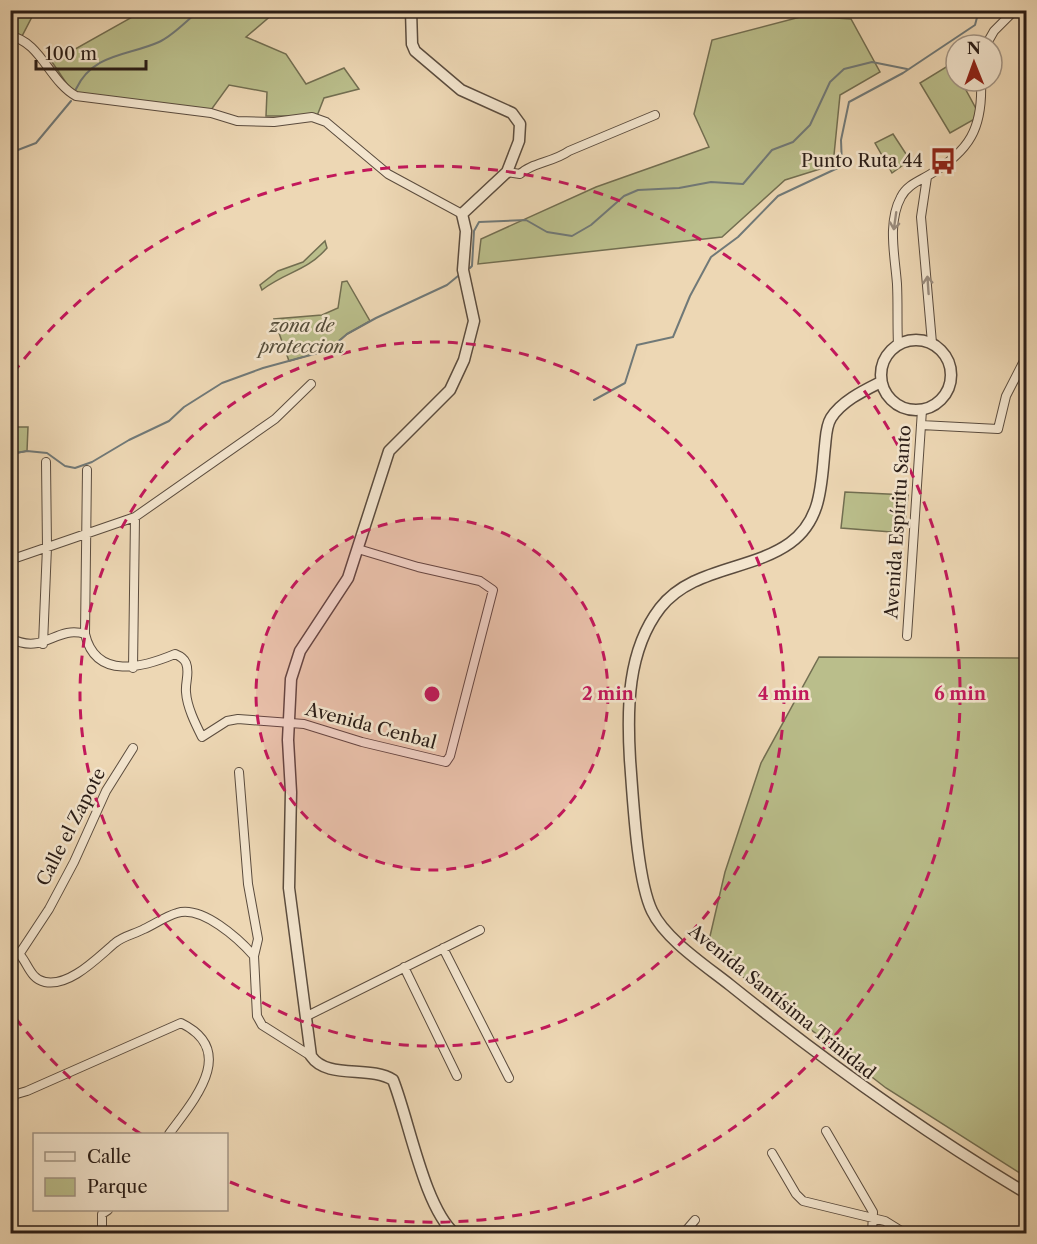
<svg xmlns="http://www.w3.org/2000/svg" width="1037" height="1244" font-family="'Libre Caslon Text',serif">
  <rect width="100%" height="100%" fill="#edd7b4"/>
  <filter id="stains"><feTurbulence type="fractalNoise" baseFrequency=".00333" numOctaves="4"/><feColorMatrix values="0 0 0 0 .2 0 0 0 0 .09 0 0 0 0 .02 0 0 0 .5 -.17"/></filter>
  <radialGradient id="worn" r=".72"><stop offset=".6" stop-color="#630" stop-opacity="0"/><stop offset="1" stop-color="#630" stop-opacity=".3"/></radialGradient>
  <path fill="#babe8b" stroke="#726e51" stroke-width="1.5" d="M 10,11 L 35,11 L 21,38 L 11,35 Z
    M 135,11 L 308,11 L 273,14 L 246,37 L 286,54 L 306,84 L 344,68 L 359,89 L 324,98 L 317,116 L 266,116 L 267,92 L 229,85 L 211,110 L 73,93 L 52,62 L 136,15 Z
    M 804,16 L 851,19 L 880,72 L 840,95 L 833,165 L 785,180 L 722,237 L 478,264 L 481,239 L 596,187 L 709,147 L 694,114 L 712,40 Z
    M 951,64 L 956,73 L 956,81 L 961,81 L 980,116 L 950,133 L 920,83 Z
    M 893,134 L 910,160 L 892,173 L 875,143 Z
    M 325,241 L 327,248 C 306,272 287,271 262,290 L 260,285 L 278,271 L 303,262 Z
    M 347,281 L 370,321 L 347,334 L 327,350 L 289,361 L 274,319 L 322,315 L 338,308 L 342,282 Z
    M 11,427 L 28,427 L 27,451 L 11,454 Z
    M 845,492 L 908,495 L 904,533 L 841,528 Z
    M 819,657 L 1026,658 L 1026,1177 L 886,1088 L 707,949 L 725,872 L 761,763 Z"/>
  <g fill="none" stroke-linecap="round" stroke-linejoin="round">
    <path stroke="#707978" stroke-width="2" d="M 76,89 C 93,53 128,56 159,42 C 173,36 187,20 200,10
      M 10,153 L 36,143 L 71,101
      M 470,268 L 472,266 L 474,231 L 479,222 L 526,220 L 547,232 L 572,236 L 591,225 L 624,196 L 638,190 L 679,188 L 711,182 L 743,184 L 772,150 L 793,142 L 810,125 L 830,82 L 844,69 L 872,62 L 907,69
      M 594,400 L 625,383 L 637,345 L 673,337 L 690,296 L 711,257 L 738,237 L 778,196 L 842,166 L 841,140 L 849,102 L 903,73 L 975,25 L 979,10
      M 10,454 L 27,451 L 47,453 L 65,466 L 75,468 L 92,462 L 129,440 L 169,421 L 184,407 L 222,383 L 263,368 L 329,350 L 347,334 L 376,318 L 447,285 L 458,276
      M 746,1234 L 747,1232"/>
    <defs>
      <path id="minor" d="M 10,36 C 40,41 50,82 76,96 L 211,113 L 237,121 L 274,122 L 312,117 L 326,122 L 388,174 L 462,214
        M 986,45 L 994,31 L 1015,10
        M 507,172 L 520,174 C 531,163 554,162 569,151 L 655,115
        M 927,177 L 921,217 L 932,343
        M 898,344 C 897,324 898,304 897,284 C 895,256 887,223 901,197 C 907,185 919,181 929,175 C 970,151 983,128 981,81
        M 921,425 L 998,429 L 1006,396 L 1026,357
        M 10,560 L 135,517
        M 85,634 L 87,470
        M 907,636 L 922,410
        M 10,638 C 44,656 55,625 85,634 C 96,681 144,667 175,654 C 180,656 184,658 186,663 C 190,673 185,682 186,692 C 187,707 195,723 202,737 L 227,721 L 238,719 L 304,724 L 362,742 L 446,762 L 450,756 L 493,590 L 480,581 L 418,567 L 358,549
        M 43,644 L 47,547 L 46,462
        M 133,668 L 135,517 L 275,419 L 311,384
        M 239,772 L 248,884 L 258,939 L 254,956
        M 10,948 C 28,954 26,978 45,982 C 70,987 98,957 115,943 C 123,936 135,934 144,929 C 155,924 166,916 177,913 C 202,905 239,939 254,956 L 257,1016 L 262,1025 L 311,1056
        M 443,948 L 509,1078
        M 20,953 L 49,909 L 74,862 L 106,791 L 133,748
        M 404,967 L 457,1076
        M 307,1016 L 480,930
        M 10,1096 L 27,1091 L 181,1023 C 238,1051 194,1100 169,1134
        M 826,1131 L 873,1212 L 872,1234
        M 772,1153 L 796,1194 L 803,1201 L 885,1221 L 906,1234
        M 102,1234 L 102,1214 L 108,1210
        M 683,1234 L 695,1220"/>
      <path id="tertiary" d="M 411,10 L 412,44 L 415,51 L 461,90 L 512,113 L 520,124 L 519,141 L 507,172 L 462,214 L 466,231 L 463,270 L 474,321 L 464,360 L 450,390 L 389,451 L 348,578 L 300,651 L 291,679 L 288,740 L 291,792 L 289,888 L 311,1056 C 327,1080 370,1065 393,1080 C 409,1120 424,1207 455,1234
        M881 375a35 35 0 1 1 70 0a35 35 0 1 1-70 0Z
        M 881,382 C 863,391 842,401 831,418 C 826,426 826,437 825,446 C 821,482 823,519 790,543 C 751,571 692,567 660,608 C 627,651 627,709 630,760 C 633,798 637,880 652,911 C 665,939 706,966 730,985 C 826,1062 920,1130 1026,1193"/>
    </defs>
    <use href="#minor" stroke="#5b4c3e" stroke-width="10"/>
    <use href="#tertiary" stroke="#5b4c3e" stroke-width="13"/>
    <use href="#minor" stroke="#f3e5ce" stroke-width="8"/>
    <use href="#tertiary" stroke="#f3e5ce" stroke-width="10"/>
  </g>
  <defs><path id="oneway-shaft" d="M-6 0H5M1.5-3L5.5 0L1.5 3" fill="none" stroke-width="1.6" stroke-linecap="round" stroke-linejoin="round" transform="scale(1.5)"/></defs>
  <g stroke="#998b7c">
    <use href="#oneway-shaft" transform="translate(895 221) rotate(98)"/>
    <use href="#oneway-shaft" transform="translate(928 285) rotate(-94)"/>
  </g>
  <circle cx="432" cy="694" r="176" fill="#c2185b" fill-opacity=".12"/>
  <g fill="none" stroke="#c2185b" stroke-width="3" stroke-dasharray="10 8">
    <circle cx="432" cy="694" r="176"/>
    <circle cx="432" cy="694" r="352"/>
    <path d="M141 1134A528 528 0 0 1 13 1015M13 373A528 528 0 1 1 230 1182"/>
  </g>
  <defs>
    <symbol id="bus-bare" viewBox="-9 -9 18 18"><path d="M-5-6H5V4H4V6H2V4H-2V6H-4V4H-5ZM-3.5-4V0h7V-4ZM-3.5 1.2v1.5H-2V1.2ZM2 1.2v1.5H3.5V1.2Z" fill="#8f2418" stroke="#f3e5ce" stroke-width="2.5" paint-order="stroke"/></symbol>
  </defs>
  <g fill-rule="evenodd">
    <use href="#bus-bare" x="924" y="142" width="38" height="38"/>
  </g>
  <g text-anchor="middle" dominant-baseline="central" stroke-width="5" stroke-linejoin="round" paint-order="stroke">
    <g font-size="18" fill="#2a1d17" stroke="#f3e5ce" text-anchor="end">
      <text x="923" y="161">Punto Ruta 44</text>
    </g>
    <g font-size="18" font-style="italic" fill="#554d3a" stroke="#f3e5ce">
      <text x="302" y="326">zona de<tspan x="302" dy="21">proteccion</tspan></text>
    </g>
    <g font-size="18" fill="#2a1d17" stroke="#f3e5ce">
      <text transform="translate(898 522) rotate(-86)">Avenida Espíritu Santo</text>
      <text transform="translate(371 726) rotate(15)">Avenida Cenbal</text>
      <text transform="translate(71 827) rotate(-63)">Calle el Zapote</text>
      <text transform="translate(782 1002) rotate(39)">Avenida Santísima Trinidad</text>
    </g>
  </g>
  <circle cx="432" cy="694" r="9" fill="#c2185b" stroke="#f3e5ce" stroke-width="3"/>
  <g font-size="18" text-anchor="middle" font-weight="bold" fill="#c2185b" stroke="#f3e5ce" stroke-width="5" stroke-linejoin="round" paint-order="stroke">
    <text x="608" y="700">2 min</text>
    <text x="784" y="700">4 min</text>
    <text x="960" y="700">6 min</text>
  </g>
  <rect width="1037" height="1244" fill="none" stroke="#edd7b4" stroke-width="36"/>
  <rect x="12" y="12" width="1013" height="1220" fill="none" stroke="#2a1d17" stroke-width="3"/>
  <rect x="18" y="18" width="1001" height="1208" fill="none" stroke="#2a1d17" stroke-width="1.5"/>
  <rect x="33" y="1133" width="195" height="78" fill="#f3e5ce" stroke="#a39585" stroke-width="1.5"/>
  <rect x="45" y="1152" width="30" height="9" fill="#f3e5ce" stroke="#a39585" stroke-width="1.5"/>
  <text x="87" y="1163" font-size="18" fill="#2a1d17">Calle</text>
  <rect x="45" y="1178" width="30" height="18" fill="#babe8b" stroke="#a39585" stroke-width="1.5"/>
  <text x="87" y="1193" font-size="18" fill="#2a1d17">Parque</text>
  <g transform="translate(974 63) rotate(359)"><circle r="28" fill="#f3e5ce" stroke="#a39585" stroke-width="1.5"/>
  <path d="M0-4.5L10 22L0 15L-10 22Z" fill="#8f2418"/>
  <text y="-9" font-size="16" font-weight="bold" text-anchor="middle" fill="#2a1d17">N</text>
  </g>
  <path d="M36 60v9h110v-9" fill="none" stroke="#2a1d17" stroke-width="3"/>
  <text x="45" y="60" font-size="18" fill="#2a1d17" stroke="#f3e5ce" stroke-width="4.5" paint-order="stroke">100 m</text>
  <rect width="100%" height="100%" filter="url(#stains)"/>
  <rect width="100%" height="100%" fill="url(#worn)"/>
</svg>
